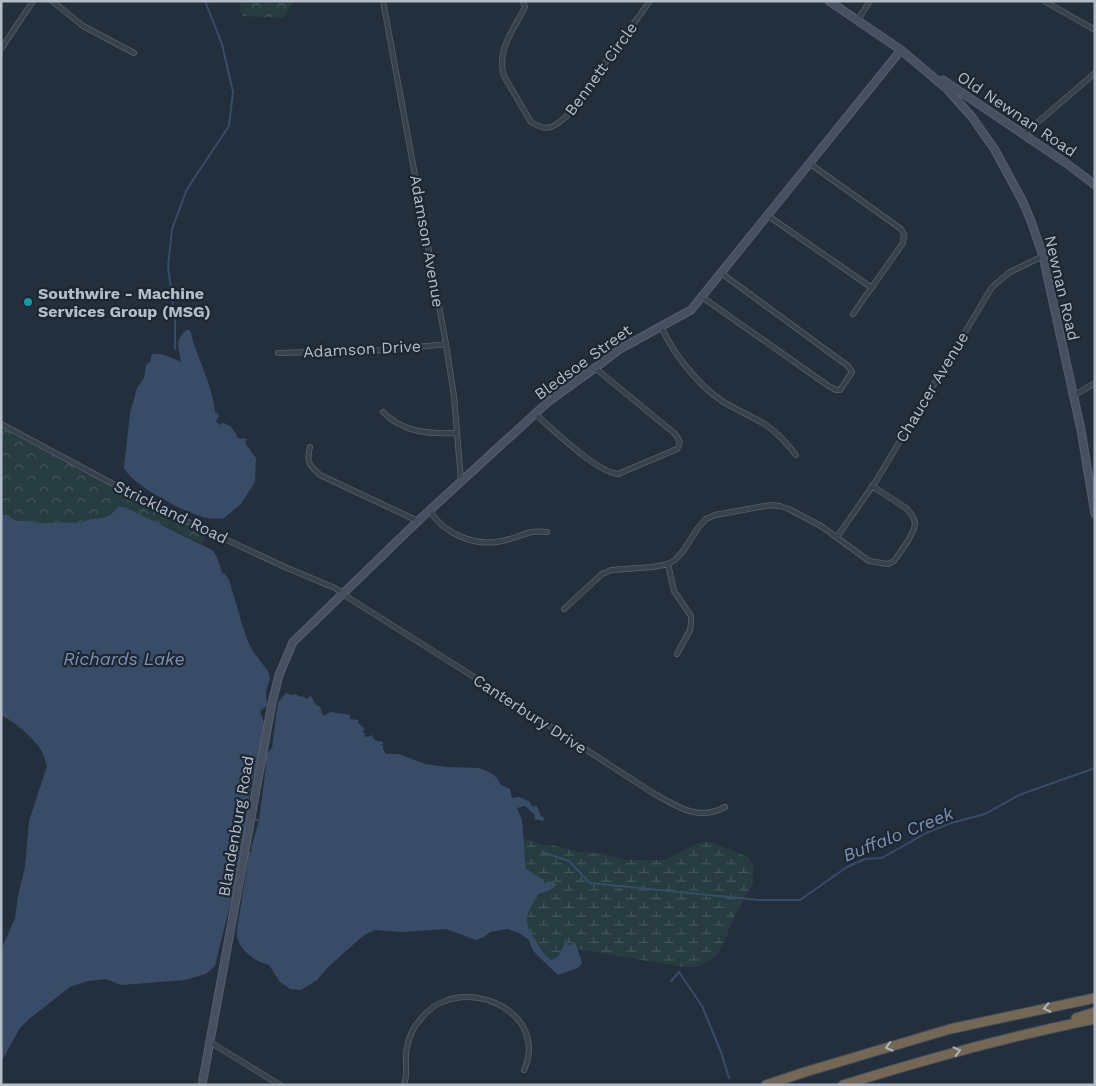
<svg xmlns="http://www.w3.org/2000/svg" width="1096" height="1086" font-family="'Work Sans',sans-serif">
  <defs>
    <pattern id="forest-crowns" width="20" height="18" patternUnits="userSpaceOnUse" patternTransform="scale(1.25)"><rect width="20" height="18" fill="#263c3f"/><path d="M2 6a3 3 0 1 1 6 0M12 15a3 3 0 1 1 6 0" fill="none" stroke="#435659"/></pattern>
    <pattern id="wetland-marsh" width="20" height="14" patternUnits="userSpaceOnUse" patternTransform="scale(1.25)"><rect width="20" height="14" fill="#263c3f"/><path d="M1 5h8M5 5V1M11 12h8M15 12V8" fill="none" stroke="#435659"/></pattern>
  </defs>
  <rect width="100%" height="100%" fill="#242f3e"/>
  <path fill="url(#forest-crowns)" d="M 241,1 L 294,1 L 283,18 L 243,16 L 240,10 Z
    M 1,427 L 147,505 L 207,534 L 202,544 L 124,507 L 118,506 C 116,509 113,513 110,515 C 101,521 90,516 82,523 C 70,522 58,523 45,523 C 35,523 26,520 16,521 L 8,515 L 1,514 Z"/>
  <path fill="url(#wetland-marsh)" d="M 523,838 L 543,845 L 551,845 L 580,852 L 602,853 L 626,860 L 665,860 L 699,843 L 708,842 L 716,844 L 748,857 L 754,868 L 752,885 L 735,915 L 722,946 L 715,957 L 704,964 L 696,967 L 683,967 L 577,949 L 575,942 L 569,946 L 566,938 C 564,946 560,958 551,960 C 543,954 541,949 536,941 C 522,919 526,916 538,894 L 548,891 L 557,885 L 544,884 L 542,878 L 527,870 Z"/>
  <path fill="#394c67" d="M 186,330 L 189,330 L 191,333 C 197,358 213,386 215,412 L 219,415 L 216,422 L 221,425 L 223,423 C 231,424 235,432 238,438 L 247,439 L 245,443 L 256,458 L 255,482 L 241,504 L 223,519 C 218,518 212,519 207,518 C 187,514 133,486 124,468 L 130,413 L 137,388 L 144,378 L 146,365 L 150,362 L 152,354 C 163,353 171,358 181,362 C 179,348 174,342 186,330 Z
    M 118,506 L 127,508 L 212,550 L 217,557 L 222,573 L 225,574 L 229,580 L 246,637 L 252,650 L 268,671 L 270,678 L 266,691 L 267,706 L 260,711 L 265,726 L 259,757 L 251,785 L 241,855 L 235,884 L 215,966 L 206,974 L 185,980 L 121,985 L 106,979 L 88,981 L 70,987 L 29,1019 L 20,1028 L 1,1062 L 1,950 L 15,918 L 18,896 L 25,867 L 29,821 L 47,766 C 45,760 43,752 39,747 C 33,738 11,718 1,716 L 1,514 L 8,515 L 16,521 C 26,520 35,523 45,523 C 58,523 70,522 82,523 C 90,516 101,521 110,515 C 113,513 116,509 118,506 Z
    M 286,693 L 293,695 L 295,694 L 301,697 L 303,696 L 306,699 L 311,696 L 316,705 L 320,707 L 323,716 L 331,712 L 350,715 L 350,719 L 358,720 L 358,723 L 364,728 L 363,733 L 366,733 L 364,736 L 367,737 L 372,735 L 374,740 L 383,742 L 383,744 L 380,744 L 383,745 L 383,749 L 386,754 L 399,754 L 425,764 L 447,767 L 479,768 L 491,773 L 497,778 L 501,785 L 510,789 L 512,798 L 520,797 L 521,798 L 529,801 L 532,806 L 537,806 L 541,817 L 542,816 L 544,818 L 543,821 L 534,819 L 535,815 L 525,806 L 517,808 L 522,820 L 526,869 L 544,880 L 544,884 L 548,881 L 555,883 L 557,885 L 548,891 L 538,894 C 526,916 522,919 536,941 C 541,949 543,954 551,960 C 560,958 564,946 566,938 L 569,946 L 575,942 L 582,963 L 578,968 L 558,975 L 536,954 L 532,949 L 529,940 L 519,933 L 507,929 L 490,932 L 484,937 L 476,940 L 446,929 L 402,932 L 375,930 L 364,935 L 328,967 L 317,980 L 301,990 L 290,989 L 280,982 L 269,965 C 266,963 261,963 258,961 C 247,955 235,943 237,930 L 249,853 L 252,851 L 251,848 L 259,821 L 266,766 L 265,755 L 272,748 L 278,702 Z"/>
  <g fill="none" stroke-linecap="round" stroke-linejoin="round">
    <path stroke="#394c67" stroke-width="2" d="M 175,349 L 175,319 L 168,267 L 172,229 L 187,189 L 229,126 L 233,92 L 222,44 L 205,1
      M 154,514 L 162,498
      M 247,816 L 259,821
      M 542,852 L 569,861 L 590,883 L 759,900 L 800,900 L 847,867 L 865,859 L 882,858 L 926,833 L 951,823 L 985,814 L 1019,795 L 1095,768
      M 671,981 L 679,972 L 702,1006 L 721,1052 L 729,1078"/>
    <defs>
      <path id="street" d="M 52,1 L 83,26 L 134,53
        M 383,1 L 446,344 L 454,396 L 461,481
        M 523,1 L 525,7 C 514,30 496,49 504,76 L 531,122 C 547,132 553,128 566,117 L 650,1
        M 1044,1 L 1095,30
        M 857,21 L 870,1
        M 1,49 L 33,1
        M 1023,135 L 1095,73
        M 809,163 L 901,229 L 904,234 L 903,243 L 853,314
        M 767,215 L 872,288
        M 702,297 L 830,387 L 836,390 L 840,390 L 852,372 L 848,366 L 721,273
        M 661,326 C 672,352 698,385 722,401 C 736,410 752,416 766,425 C 778,433 787,444 796,455
        M 278,353 L 389,350 L 446,344
        M 1073,396 L 1095,383
        M 383,412 C 403,433 430,434 457,433
        M 535,414 C 553,429 596,472 618,474 L 677,449 C 682,442 679,439 674,433 L 595,368
        M 1,424 L 154,506 L 287,568 L 335,588 L 349,598 L 463,670 L 653,793 C 677,806 697,822 725,807
        M 310,447 C 306,462 309,465 320,475 L 418,521
        M 430,511 C 444,534 475,547 502,541 C 519,538 528,529 547,532
        M 837,537 L 876,481 L 992,287 L 1010,272 L 1043,256
        M 668,564 L 674,591 L 691,616 L 691,623 L 690,630 L 677,654
        M 564,609 L 602,574 L 611,570 L 653,567 L 668,564 L 675,560 L 683,551 L 698,528 L 706,519 L 715,515 L 770,505 L 780,506 L 789,509 L 821,526 L 869,561 L 888,564 L 894,561 L 908,541 L 914,529 L 915,522 L 912,515 L 906,508 L 872,486
        M 210,1042 L 280,1085
        M 404,1085 C 407,1077 406,1070 406,1062 C 405,1050 409,1035 416,1025 C 423,1015 432,1005 445,1001 C 489,985 546,1021 524,1070"/>
      <path id="secondary" d="M 829,1 L 901,50 L 946,88 L 972,117 L 995,150 L 1023,202 L 1031,221 L 1043,256 L 1081,430 L 1095,514
        M 943,80 L 1066,163 L 1095,185
        M 202,1085 L 272,703 L 279,675 L 293,642 L 418,521 L 549,401 L 599,365 L 620,349 L 691,310 L 901,50"/>
      <path id="highway" d="M 1076,1018 L 1095,1012
        M 766,1085 L 805,1072 L 950,1029 L 1095,998
        M 843,1085 C 926,1059 1010,1036 1095,1019"/>
    </defs>
    <use href="#street" stroke="#565f6c" stroke-width="6"/>
    <use href="#secondary" stroke="#565f6c" stroke-width="9"/>
    <use href="#highway" stroke="#434c59" stroke-width="11"/>
    <use href="#street" stroke="#38414e" stroke-width="4.5"/>
    <use href="#secondary" stroke="#465061" stroke-width="7"/>
    <use href="#highway" stroke="#746855" stroke-width="9"/>
  </g>
  <defs><path id="oneway-chevron" d="M-2-3.5L2.5 0L-2 3.5" fill="none" stroke-width="1.6" stroke-linecap="round" stroke-linejoin="round" transform="scale(1.25)"/></defs>
  <g stroke="#aeb4bd">
    <use href="#oneway-chevron" transform="translate(1047 1008) rotate(168)"/>
    <use href="#oneway-chevron" transform="translate(889 1047) rotate(164)"/>
    <use href="#oneway-chevron" transform="translate(957 1051) rotate(-14)"/>
  </g>
  <circle fill="#0f9aa8" stroke="#1d2633" stroke-width="2" cx="28" cy="302" r="5"/>
  <g text-anchor="middle" dominant-baseline="central" stroke-width="4.5" stroke-linejoin="round" paint-order="stroke">
    <g font-size="16" fill="#b4bcc9" stroke="#1d2633">
      <text transform="translate(601 69) rotate(-54)">Bennett Circle</text>
      <text transform="translate(1017 114) rotate(34)">Old Newnan Road</text>
      <text transform="translate(427 241) rotate(80)">Adamson Avenue</text>
      <text transform="translate(1062 288) rotate(77)">Newnan Road</text>
      <text transform="translate(362 349) rotate(-3)">Adamson Drive</text>
      <text transform="translate(583 362) rotate(-36)">Bledsoe Street</text>
      <text transform="translate(932 387) rotate(-59)">Chaucer Avenue</text>
      <text transform="translate(171 512) rotate(26)">Strickland Road</text>
      <text transform="translate(530 714) rotate(33)">Canterbury Drive</text>
      <text transform="translate(236 826) rotate(-80)">Blandenburg Road</text>
    </g>
    <g font-size="16" font-weight="bold" fill="#b4bcc9" stroke="#1d2633" text-anchor="start">
      <text x="38" y="293">Southwire - Machine<tspan x="38" dy="18">Services Group (MSG)</tspan></text>
    </g>
    <g font-size="18" font-style="italic" fill="#7c92b1" stroke="#1d2633">
      <text x="124" y="658">Richards Lake</text>
      <text transform="translate(898 834) rotate(-22)">Buffalo Creek</text>
    </g>
  </g>
  <rect width="1096" height="1086" fill="none" stroke="#b4bcc9" stroke-width="5"/>
</svg>
